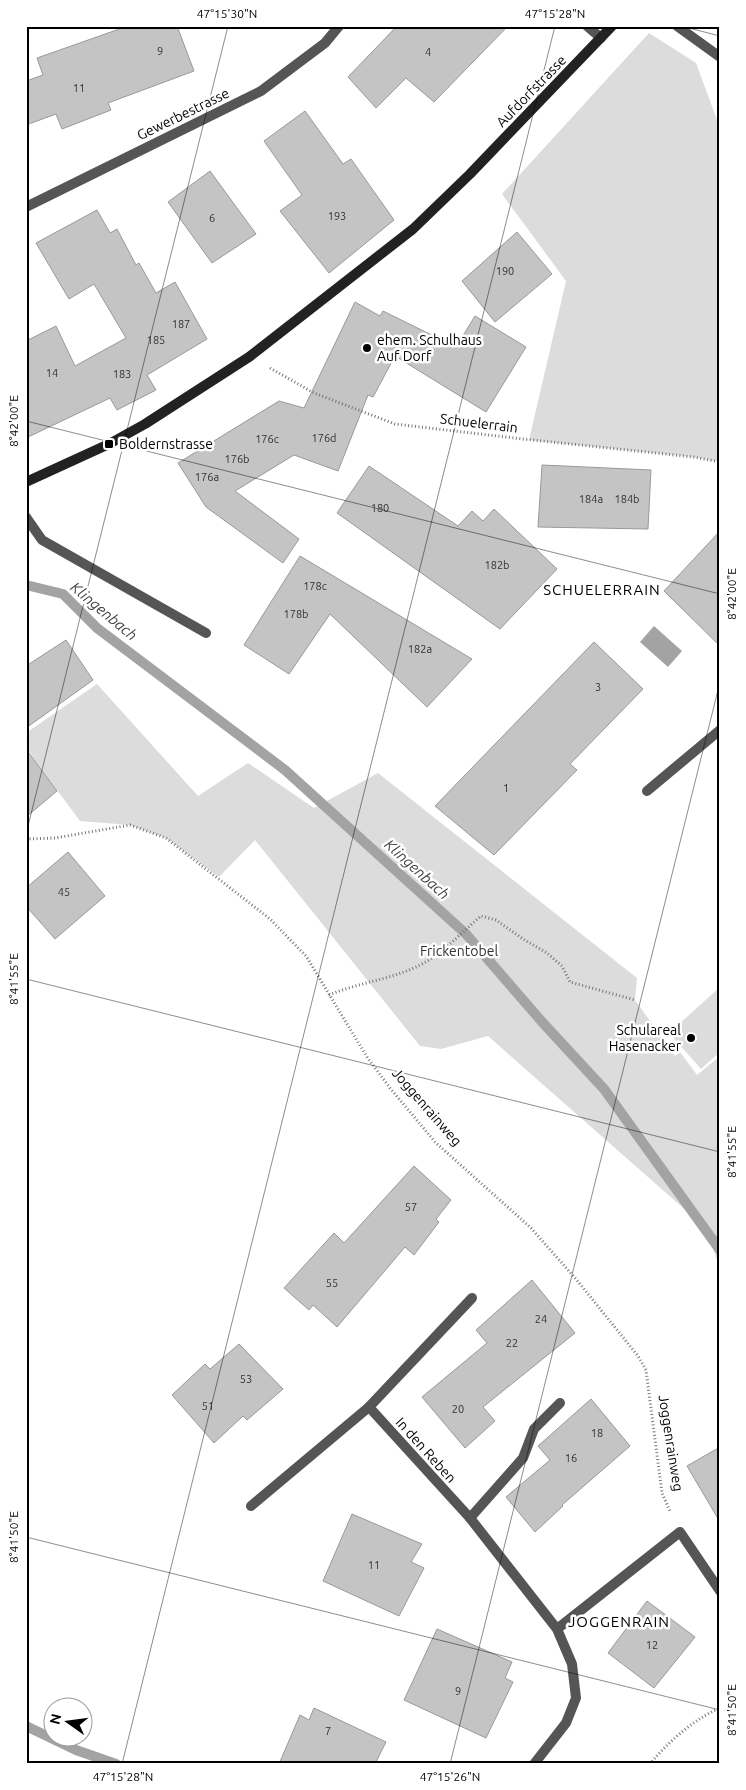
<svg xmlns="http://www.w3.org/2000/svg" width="746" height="1790" font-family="Ubuntu,sans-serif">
  <rect width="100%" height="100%" fill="#fff"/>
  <path fill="#dcdcdc" d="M 649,33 L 696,63 L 720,128 L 720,462 L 693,457 L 529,440 L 566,281 L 502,194 Z
    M 97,684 L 198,796 L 248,763 L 314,808 L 378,773 L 637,978 L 635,1000 L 675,1056 L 680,1052 L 697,1075 L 720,1056 L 720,1270 L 707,1229 L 488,1036 L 441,1049 L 420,1046 L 255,840 L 219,877 L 166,838 L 130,825 L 80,821 L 36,762 L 26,746 L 26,733 Z
    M 720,987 L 720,1052 L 701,1069 L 669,1033 Z"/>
  <path fill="#a3a3a3" d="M 654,626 L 682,651 L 668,667 L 640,642 Z"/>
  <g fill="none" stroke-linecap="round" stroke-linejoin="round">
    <path stroke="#a3a3a3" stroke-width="10" d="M 26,585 L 63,594 L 97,628 L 285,770 L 466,934 L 543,1023 L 604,1089 L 720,1250
      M 26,1726 L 76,1750 L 116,1764"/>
  </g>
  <path fill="#c4c4c4" stroke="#999" d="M 128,26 L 177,26 L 194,71 L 108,103 L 111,110 L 62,129 L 56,114 L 26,125 L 26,81 L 43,75 L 37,58 Z
    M 397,26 L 508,26 L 434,102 L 406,78 L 376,108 L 348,77 Z
    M 305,111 L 343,164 L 351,159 L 394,220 L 329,273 L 280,211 L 302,195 L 264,141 Z
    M 210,171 L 256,234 L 212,263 L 168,202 Z
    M 97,210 L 110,233 L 117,229 L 136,265 L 139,263 L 156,293 L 175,282 L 207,339 L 147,375 L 156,390 L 117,410 L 110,398 L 26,438 L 26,341 L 56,326 L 75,366 L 126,338 L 94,284 L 69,299 L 36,243 Z
    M 517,232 L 552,274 L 495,322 L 462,281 Z
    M 355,302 L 380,316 L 383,311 L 456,347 L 475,316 L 526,347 L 486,412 L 395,356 L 373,397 L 368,395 L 338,471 L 294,455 L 235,491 L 299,539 L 283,563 L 206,507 L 178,463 L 279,401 L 304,408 Z
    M 542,465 L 651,470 L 648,529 L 538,527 Z
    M 369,466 L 458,526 L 472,511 L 483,521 L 494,509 L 557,569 L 500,629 L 337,513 Z
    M 720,531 L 720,646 L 664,591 Z
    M 300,556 L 472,659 L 427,707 L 330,614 L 289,674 L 244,645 Z
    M 66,640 L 93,680 L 26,728 L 26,666 Z
    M 594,642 L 643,689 L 570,764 L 577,770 L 494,855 L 435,806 Z
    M 26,749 L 57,791 L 26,817 Z
    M 68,852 L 105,896 L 55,939 L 26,906 L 26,888 Z
    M 414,1166 L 451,1200 L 436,1219 L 439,1222 L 414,1255 L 405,1247 L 337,1327 L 313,1305 L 309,1310 L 284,1288 L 334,1233 L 344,1243 Z
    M 532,1280 L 575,1333 L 483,1407 L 495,1421 L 465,1448 L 422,1397 L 487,1343 L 476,1330 Z
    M 239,1344 L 283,1389 L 247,1420 L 243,1416 L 214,1443 L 172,1395 L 205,1364 L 210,1369 Z
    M 591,1399 L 630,1446 L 562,1505 L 563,1506 L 535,1532 L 506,1497 L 550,1460 L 538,1446 Z
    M 720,1447 L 720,1522 L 687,1466 Z
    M 352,1514 L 422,1544 L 411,1562 L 424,1568 L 399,1616 L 323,1581 Z
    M 647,1601 L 695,1637 L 654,1688 L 608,1653 Z
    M 437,1629 L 512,1662 L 505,1678 L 513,1682 L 486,1738 L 404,1700 Z
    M 314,1708 L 386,1742 L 375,1764 L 279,1764 L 300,1715 L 309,1720 Z"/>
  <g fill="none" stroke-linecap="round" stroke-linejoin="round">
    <path stroke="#777" stroke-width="3" stroke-dasharray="1 2.5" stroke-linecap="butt" d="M 270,368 L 314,393 L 395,424 L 523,439 L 693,457 L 720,462
      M 26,839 L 55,838 L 130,825 L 166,838 L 270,919 L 306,956 L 367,1057 L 390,1088 L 435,1142 L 531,1228 L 576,1279 L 638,1356 L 646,1370 L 662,1493 L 670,1511
      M 329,995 C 360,982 395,979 424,963 C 445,951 463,931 481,916 L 496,920 L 523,939 L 547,953 L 562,966 L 570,982 L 635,1000
      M 650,1764 C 668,1742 694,1719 720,1708"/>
    <path stroke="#555" stroke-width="10" d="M 677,26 L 720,57
      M 26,517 L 42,540 L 206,633
      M 251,1506 L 369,1407
      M 470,1518 L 523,1458 L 534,1429 L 560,1403"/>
    <path stroke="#555" stroke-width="10" d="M 587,26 L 601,38
      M 26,207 L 261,91 L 325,43 L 339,26
      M 647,791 L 720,730
      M 472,1298 L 369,1407 L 470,1518 L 557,1629 L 572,1664 L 576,1698 L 566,1723 L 534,1764
      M 557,1629 L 680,1532 L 720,1591"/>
    <path stroke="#222" stroke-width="10" d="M 26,482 L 109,444 L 145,424 L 249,357 L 413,229 L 470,174 L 612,26"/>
  </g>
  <path fill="none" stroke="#000" stroke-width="1" stroke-opacity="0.45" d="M 681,26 L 720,36M 26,421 L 720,594M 26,834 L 228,26M 26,979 L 720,1152M 26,1537 L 720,1710M 122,1764 L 555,26M 450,1764 L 720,682"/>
  <g fill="#000" stroke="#fff" stroke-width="2">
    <circle cx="367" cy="348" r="5"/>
    <rect x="104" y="439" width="10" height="10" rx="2.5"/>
    <circle cx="691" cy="1038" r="5"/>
  </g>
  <g text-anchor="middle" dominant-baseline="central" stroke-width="5" stroke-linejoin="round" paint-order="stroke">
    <g font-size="11" fill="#313131">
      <text x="160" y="51">9</text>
      <text x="428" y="52">4</text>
      <text x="79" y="88">11</text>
      <text x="337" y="216">193</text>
      <text x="212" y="218">6</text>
      <text x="505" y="271">190</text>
      <text x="181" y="324">187</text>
      <text x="156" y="340">185</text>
      <text x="52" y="373">14</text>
      <text x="122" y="374">183</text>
      <text x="324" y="438">176d</text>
      <text x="267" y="439">176c</text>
      <text x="237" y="459">176b</text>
      <text x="207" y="477">176a</text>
      <text x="591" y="499">184a</text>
      <text x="627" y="499">184b</text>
      <text x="380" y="508">180</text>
      <text x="497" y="565">182b</text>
      <text x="315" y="586">178c</text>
      <text x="296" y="614">178b</text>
      <text x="420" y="649">182a</text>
      <text x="598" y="687">3</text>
      <text x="506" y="788">1</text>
      <text x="64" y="892">45</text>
      <text x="411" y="1207">57</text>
      <text x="332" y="1283">55</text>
      <text x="541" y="1319">24</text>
      <text x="512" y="1343">22</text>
      <text x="246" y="1379">53</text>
      <text x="208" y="1406">51</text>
      <text x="458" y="1409">20</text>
      <text x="597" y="1433">18</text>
      <text x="571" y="1458">16</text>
      <text x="374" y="1565">11</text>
      <text x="652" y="1645">12</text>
      <text x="458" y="1691">9</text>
      <text x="328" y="1731">7</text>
    </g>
    <g font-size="14" fill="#000" stroke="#fff">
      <text transform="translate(531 91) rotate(-46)">Aufdorfstrasse</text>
      <text transform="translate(183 114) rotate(-26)">Gewerbestrasse</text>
      <text transform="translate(479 423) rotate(7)">Schuelerrain</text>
      <text transform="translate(427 1107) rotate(49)">Joggenrainweg</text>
      <text transform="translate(671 1443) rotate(81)">Joggenrainweg</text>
      <text transform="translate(426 1450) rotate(48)">In den Reben</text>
    </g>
    <g font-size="14" fill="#000" stroke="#fff" text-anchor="start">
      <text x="377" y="340">ehem. Schulhaus<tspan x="377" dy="16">Auf Dorf</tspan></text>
      <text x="119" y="444">Boldernstrasse</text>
      <text x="681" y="1030" text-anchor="end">Schulareal<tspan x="681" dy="16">Hasenacker</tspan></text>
    </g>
    <g font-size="14" fill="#333" stroke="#fff">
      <text x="459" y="951">Frickentobel</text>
    </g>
    <g font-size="15" letter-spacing="1" fill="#000" stroke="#fff">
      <text x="602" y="589">SCHUELERRAIN</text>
      <text x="619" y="1621">JOGGENRAIN</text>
    </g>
    <g font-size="15" font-style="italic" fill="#444" stroke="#fff">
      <text transform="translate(104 611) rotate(40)">Klingenbach</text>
      <text transform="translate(417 869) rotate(42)">Klingenbach</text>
    </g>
  </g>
  <rect width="746" height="1790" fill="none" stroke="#ffffff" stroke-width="55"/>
  <g transform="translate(68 1722) rotate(284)"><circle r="24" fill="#ffffff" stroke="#999999"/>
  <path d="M0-4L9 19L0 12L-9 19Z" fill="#000000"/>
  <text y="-8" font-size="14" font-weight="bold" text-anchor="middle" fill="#000000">N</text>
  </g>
  <rect x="28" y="28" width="690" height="1734" fill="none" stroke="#000" stroke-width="2"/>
  <g font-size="12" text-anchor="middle" fill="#000">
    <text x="227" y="18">47°15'30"N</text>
    <text x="555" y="18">47°15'28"N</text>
    <text transform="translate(14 421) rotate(-90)" y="4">8°42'00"E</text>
    <text transform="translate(732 594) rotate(-90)" y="4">8°42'00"E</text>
    <text transform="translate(14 979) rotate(-90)" y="4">8°41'55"E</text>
    <text transform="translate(732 1152) rotate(-90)" y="4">8°41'55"E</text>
    <text transform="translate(14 1537) rotate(-90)" y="4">8°41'50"E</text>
    <text transform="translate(732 1710) rotate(-90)" y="4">8°41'50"E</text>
    <text x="123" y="1781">47°15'28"N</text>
    <text x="450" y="1781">47°15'26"N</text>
  </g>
</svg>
